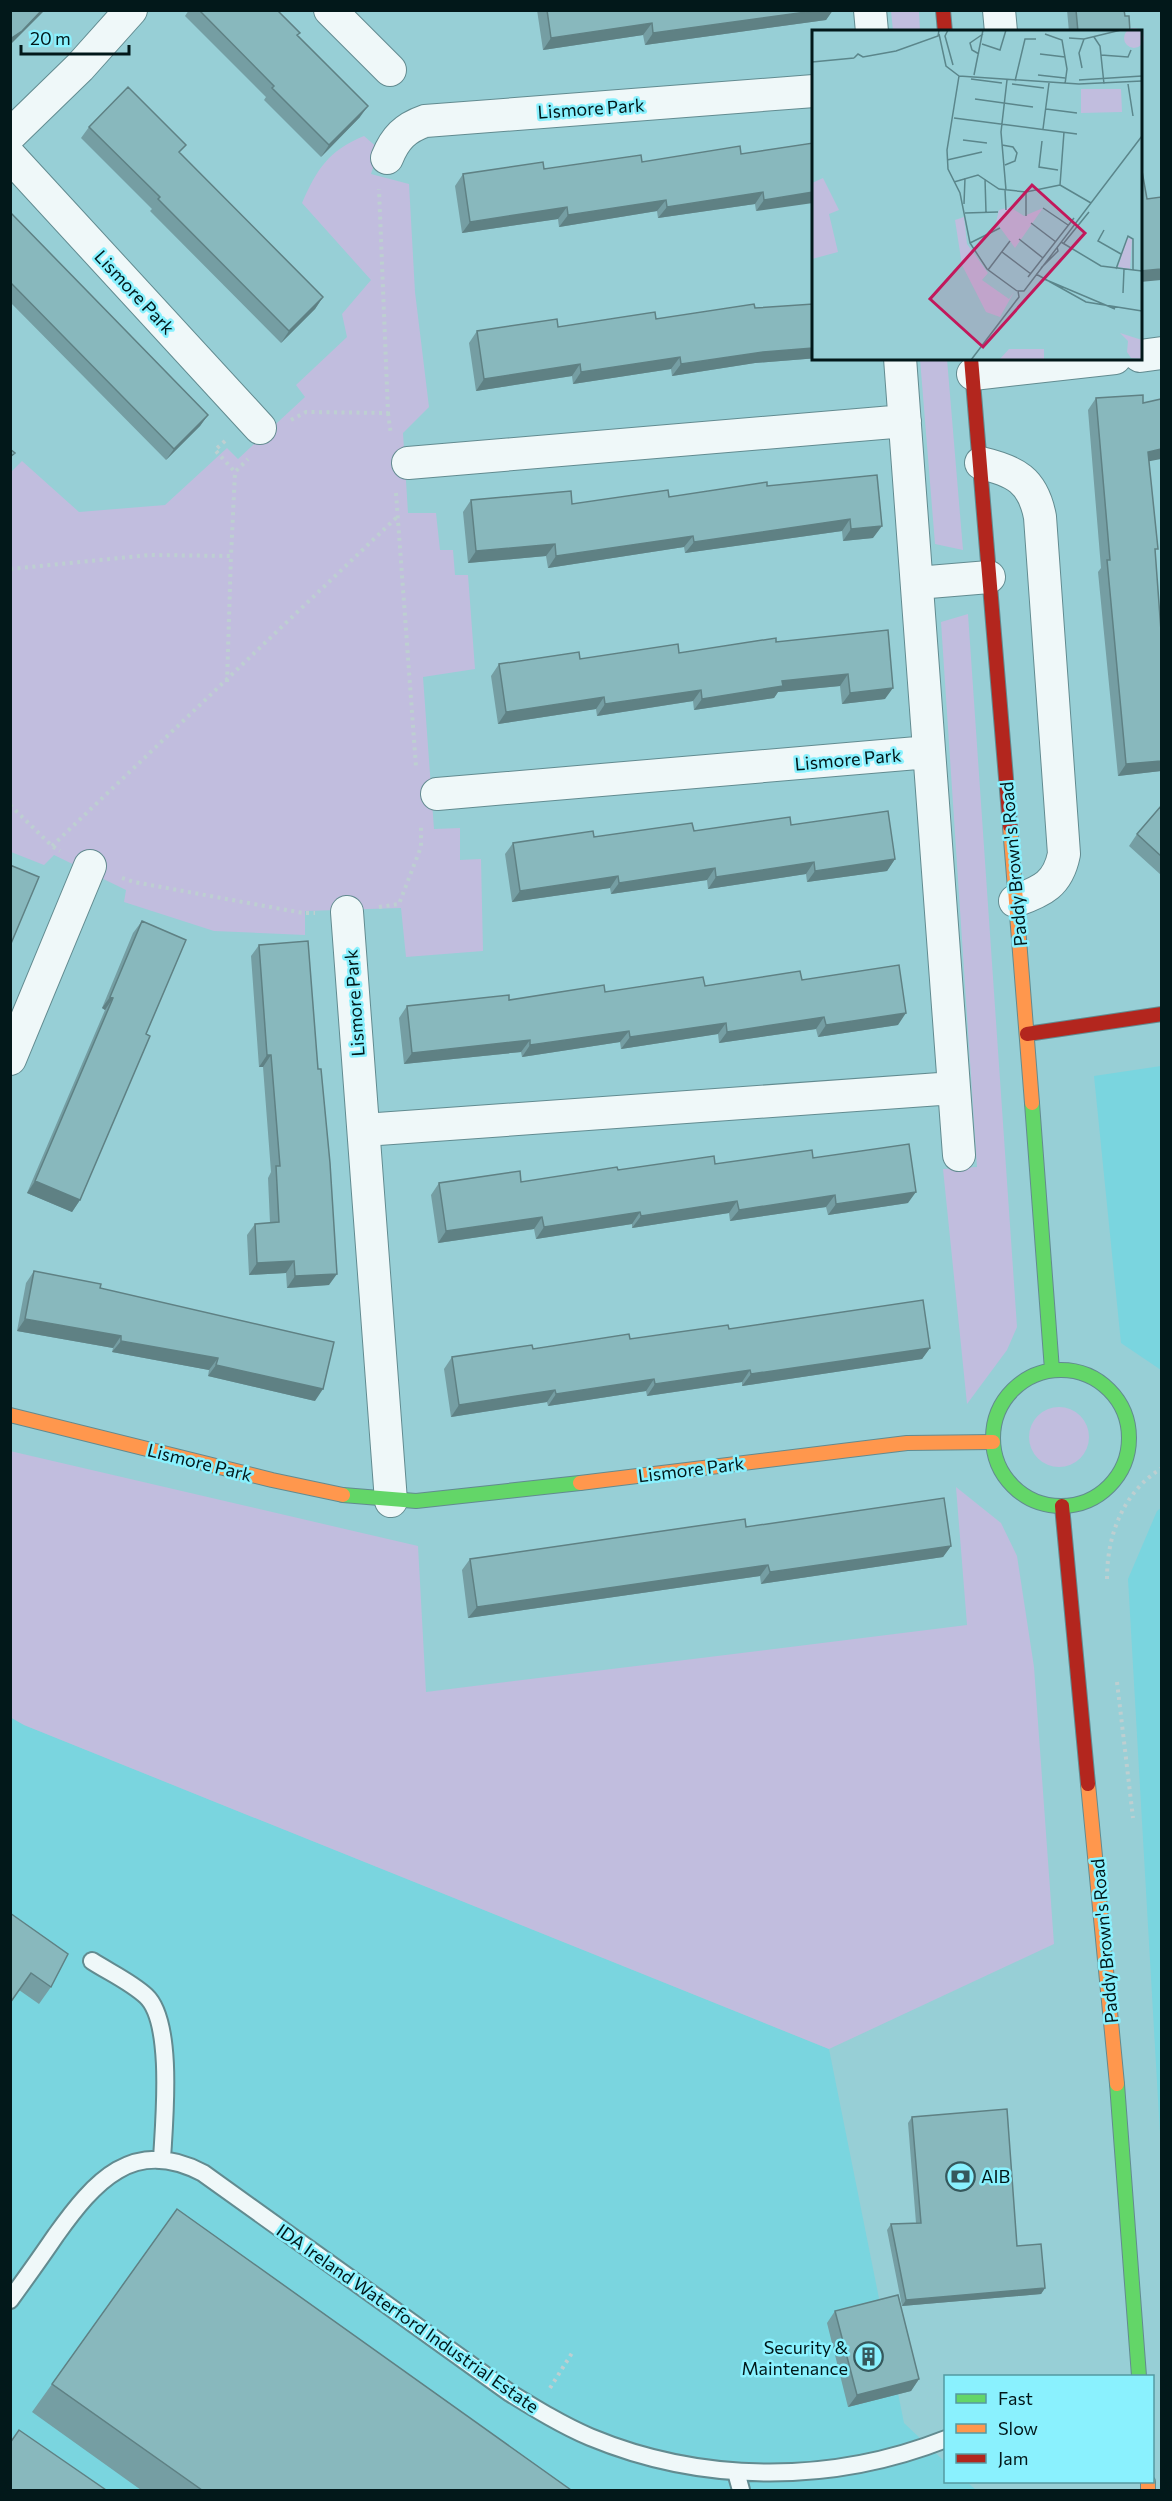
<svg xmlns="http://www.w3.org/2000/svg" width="1172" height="2501" font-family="Commissioner,sans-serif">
  <rect width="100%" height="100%" fill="#97cfd6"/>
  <path fill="#7ad5df" d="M 1161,1066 L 1162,1066 L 1161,1370 L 1121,1343 L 1094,1076 Z
    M 1161,1508 L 1161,2151 L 1128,1579 L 1157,1511 Z
    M 10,1717 L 24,1725 L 829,2049 L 904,2423 L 945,2462 L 946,2482 L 967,2482 L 976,2490 L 11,2490 Z"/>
  <path fill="#c1bdde" d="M 891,11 L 919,11 L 920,31 L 893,31 Z
    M 364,136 L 379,149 L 371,174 L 409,184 L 415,292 L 429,407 L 403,433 L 408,513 L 436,513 L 440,550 L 453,550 L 455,575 L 468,575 L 475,669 L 423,677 L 434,829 L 460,828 L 460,860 L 481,859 L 483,951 L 406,957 L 401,908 L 305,911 L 305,935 L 214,931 L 124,902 L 126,890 L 54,855 L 44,865 L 11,852 L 11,472 L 22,461 L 79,512 L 165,505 L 227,448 L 238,459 L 305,397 L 296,385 L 347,337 L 342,314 L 371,280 L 302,203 C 317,169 328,151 364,136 Z
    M 920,359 L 947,359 L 963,550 L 935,544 Z
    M 968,614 L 1017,1327 L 1007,1350 L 967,1404 L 943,1169 L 977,1167 L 941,622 Z
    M1029 1437a30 30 0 1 1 60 0a30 30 0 1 1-60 0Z
    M 10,1451 L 418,1546 L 426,1692 L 967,1625 L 956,1487 L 1001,1523 L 1017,1556 L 1034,1667 L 1054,1944 L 829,2049 L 24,1725 L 10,1717 Z"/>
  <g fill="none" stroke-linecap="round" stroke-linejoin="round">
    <defs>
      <path id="lane" d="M 92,1961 C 109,1972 131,1982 146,1996 C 174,2022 164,2122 162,2159
        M 10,2300 C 26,2278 41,2257 56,2235 C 94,2182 133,2136 203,2173 L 510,2393 C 536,2409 562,2425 590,2437 C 703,2484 832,2484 946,2439
        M 736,2472 L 741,2490"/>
      <path id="street" d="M 330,10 L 390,70
        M 870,10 L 872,32
        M 999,10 L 1001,32
        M 10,135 L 80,67 L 131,10
        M 10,156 L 260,428
        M 387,158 C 395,138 405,128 425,121 L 814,91
        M 1140,356 L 1162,353
        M 900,358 L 959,1155
        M 973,374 L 1115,358
        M 408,463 L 905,421
        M 981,463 C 1015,471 1033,480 1040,517 L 1064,854 C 1058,884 1043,891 1015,901
        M 917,583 L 989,577
        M 437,794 L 929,752
        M 347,912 L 391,1501
        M 10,1059 L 90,866
        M 364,1130 L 954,1088"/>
      <path id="fast" d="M 1032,1103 L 1052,1370
        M993 1438a68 68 0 1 1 136 0a68 68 0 1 1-136 0Z
        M 343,1495 L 416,1501 L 580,1483
        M 1117,2084 L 1139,2376"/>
      <path id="slow" d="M 1010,826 L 1032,1103
        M 10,1415 L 272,1480 L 343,1495
        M 580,1483 L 907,1443 L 993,1442
        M 1088,1784 L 1117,2084
        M 1148,2482 L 1148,2490"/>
      <path id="jam" d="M 943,10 L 945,32
        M 971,358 L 1010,826
        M 1027,1034 L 1162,1014
        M 1062,1506 L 1088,1784"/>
    </defs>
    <use href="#lane" stroke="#628b90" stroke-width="20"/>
    <use href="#street" stroke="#628b90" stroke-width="34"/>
    <use href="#fast" stroke="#628b90" stroke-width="16"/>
    <use href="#slow" stroke="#628b90" stroke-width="16"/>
    <use href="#jam" stroke="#628b90" stroke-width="16"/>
    <path stroke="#bdcfd1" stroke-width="4" stroke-dasharray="3 4.5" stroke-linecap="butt" d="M 388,413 L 391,435
      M 291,420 L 306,412 L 388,413 L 379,189
      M 225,441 L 215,450 L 235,472
      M 396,493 L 416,767
      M 10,569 L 150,555 L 231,556 L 235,472 L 248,459
      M 227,682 L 231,556
      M 10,805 L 52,846 L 60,851
      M 52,846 L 397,517
      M 122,878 L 134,882 L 303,913 L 315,913
      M 379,907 L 399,904 L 421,847 L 421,825
      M 1107,1579 C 1107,1535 1123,1492 1162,1468
      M 1117,1682 L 1133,1818
      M 550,2388 L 572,2353"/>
    <use href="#lane" stroke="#eff8f9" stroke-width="16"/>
    <use href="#street" stroke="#eff8f9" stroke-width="32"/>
    <use href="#fast" stroke="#63d668" stroke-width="14"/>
    <use href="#slow" stroke="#ff974d" stroke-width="14"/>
    <use href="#jam" stroke="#b3261e" stroke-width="14"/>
  </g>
  <path fill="#759ea3" d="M 189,10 L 277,10 L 298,36 L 360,117 L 321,157 L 264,100 L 266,97 L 185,16 Z
    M 537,10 L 833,10 L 826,20 L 645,45 L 643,35 L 543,50 Z
    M 1067,10 L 1124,10 L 1125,16 L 1130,32 L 1069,32 Z
    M 89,127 L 180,153 L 323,297 L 315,309 L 281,343 L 150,211 L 152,209 L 81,138 Z
    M 813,143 L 756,211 L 755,204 L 658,218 L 657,211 L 559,227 L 558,219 L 462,233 L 455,186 L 463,174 L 544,169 L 741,154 Z
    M 10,212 L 208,415 L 200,426 L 166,460 L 10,302 Z
    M 755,308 L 813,358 L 818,358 L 755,363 L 672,376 L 671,369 L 573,384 L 572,376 L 476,391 L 469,343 L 477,331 L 558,327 L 656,319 Z
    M 1096,398 L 1143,403 L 1149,462 L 1155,552 L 1161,631 L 1161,771 L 1118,776 L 1098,572 L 1101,568 L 1088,410 Z
    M 877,475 L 873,538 L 843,541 L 842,531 L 685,553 L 684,547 L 548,568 L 546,556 L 468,563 L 463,512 L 471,500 L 572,504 L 669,497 Z
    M 888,630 L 885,699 L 842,704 L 840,686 L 778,692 L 774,698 L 694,710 L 693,701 L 597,716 L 596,709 L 498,724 L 491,676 L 499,664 L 679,653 Z
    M 1161,806 L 1161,875 L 1129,846 L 1137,834 Z
    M 791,825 L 895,859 L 887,871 L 807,882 L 806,874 L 708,889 L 707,880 L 611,894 L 610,888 L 512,902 L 505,854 L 513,843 L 594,837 Z
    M 142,921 L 146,1034 L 80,1200 L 72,1212 L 27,1193 L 105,1010 L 102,1008 L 133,933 Z
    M 259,945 L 329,1285 L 287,1288 L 286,1273 L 249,1275 L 247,1235 L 255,1224 L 270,1223 L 268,1178 L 271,1172 L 263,1067 L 259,1067 L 251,956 Z
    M 802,980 L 898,1025 L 818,1037 L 816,1029 L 719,1043 L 718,1034 L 621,1049 L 620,1042 L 522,1057 L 521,1052 L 404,1064 L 399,1018 L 407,1006 L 509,1000 L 605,992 Z
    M 813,1158 L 908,1203 L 828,1215 L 826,1207 L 730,1221 L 729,1213 L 632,1228 L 632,1224 L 536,1239 L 534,1229 L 438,1243 L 431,1195 L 439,1183 L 521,1182 L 618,1170 Z
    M 34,1271 L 100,1288 L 315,1401 L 208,1376 L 209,1370 L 112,1352 L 113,1348 L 17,1331 L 26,1283 Z
    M 729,1329 L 930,1348 L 922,1359 L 742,1386 L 742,1382 L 647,1396 L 646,1391 L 548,1406 L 547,1402 L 451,1417 L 444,1369 L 452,1357 Z
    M 746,1527 L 951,1546 L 943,1557 L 761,1584 L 760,1576 L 468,1618 L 462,1570 L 470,1559 Z
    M 10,1913 L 51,1987 L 39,2004 L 19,1990 Z
    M 912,2117 L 1017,2246 L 1045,2288 L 1041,2294 L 902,2306 L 887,2230 L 891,2224 L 916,2223 L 908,2123 Z
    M 177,2209 L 571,2490 L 141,2490 L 32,2412 Z
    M 835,2311 L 919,2379 L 911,2391 L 848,2407 L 827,2323 Z"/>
  <path fill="#5f8184" d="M 42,10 L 45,10 L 10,45 L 10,39 Z
    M 821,10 L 833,10 L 826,20 L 645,45 L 653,33 Z
    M 652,23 L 643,35 L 543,50 L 551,38 Z
    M 368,106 L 360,117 L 321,157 L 329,145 Z
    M 763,192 L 755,204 L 658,218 L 667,207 Z
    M 813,192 L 813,203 L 756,211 L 764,200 Z
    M 666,200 L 657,211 L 559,227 L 568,215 Z
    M 567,207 L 558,219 L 462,233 L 470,222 Z
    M 1161,269 L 1161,280 L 1140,282 L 1140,271 Z
    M 323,297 L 315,309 L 281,343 L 289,331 Z
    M 813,348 L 813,358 L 818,358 L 755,363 L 672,376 L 681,364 L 763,352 Z
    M 680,357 L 671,369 L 573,384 L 581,372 Z
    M 580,364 L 572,376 L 476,391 L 484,379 Z
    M 208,415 L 200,426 L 166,460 L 174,449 Z
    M 1161,449 L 1161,459 L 1140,463 L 1148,452 Z
    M 850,519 L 842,531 L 685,553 L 694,542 Z
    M 882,526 L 873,538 L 843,541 L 851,529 Z
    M 693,536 L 684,547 L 548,568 L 556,556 Z
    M 555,544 L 546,556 L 468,563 L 476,551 Z
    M 848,674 L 840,686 L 778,692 L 774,698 L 694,710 L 702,699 L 782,681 Z
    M 893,688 L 885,699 L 842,704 L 850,693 Z
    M 701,690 L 693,701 L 597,716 L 605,704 Z
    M 604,697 L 596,709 L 498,724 L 506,712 Z
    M 1161,761 L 1161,771 L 1118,776 L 1126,764 Z
    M 895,859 L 887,871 L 807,882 L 815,871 Z
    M 814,862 L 806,874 L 708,889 L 716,877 Z
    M 715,868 L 707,880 L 611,894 L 619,883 Z
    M 618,876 L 610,888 L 512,902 L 520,891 Z
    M 110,997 L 113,998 L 105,1010 L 102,1008 Z
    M 906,1013 L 898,1025 L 818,1037 L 826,1025 Z
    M 824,1017 L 816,1029 L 719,1043 L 727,1032 Z
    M 726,1023 L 718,1034 L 621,1049 L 630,1037 Z
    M 629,1031 L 620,1042 L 522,1057 L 530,1045 Z
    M 530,1040 L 521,1052 L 404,1064 L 412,1053 Z
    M 267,1055 L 271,1055 L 263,1067 L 259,1067 Z
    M 35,1181 L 80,1200 L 72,1212 L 27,1193 Z
    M 916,1192 L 908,1203 L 828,1215 L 836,1204 Z
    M 835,1195 L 826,1207 L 730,1221 L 739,1210 Z
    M 737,1201 L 729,1213 L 632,1228 L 641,1216 Z
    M 640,1212 L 632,1224 L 536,1239 L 544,1227 Z
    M 542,1217 L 534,1229 L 438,1243 L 446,1231 Z
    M 294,1261 L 286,1273 L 249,1275 L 257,1263 Z
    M 337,1274 L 329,1285 L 287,1288 L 295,1276 Z
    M 25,1319 L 121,1336 L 113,1348 L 17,1331 Z
    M 121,1341 L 218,1358 L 209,1370 L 112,1352 Z
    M 930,1348 L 922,1359 L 742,1386 L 751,1374 Z
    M 216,1365 L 323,1389 L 315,1401 L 208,1376 Z
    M 750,1370 L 742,1382 L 647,1396 L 655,1384 Z
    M 654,1379 L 646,1391 L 548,1406 L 556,1394 Z
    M 555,1390 L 547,1402 L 451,1417 L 459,1405 Z
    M 951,1546 L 943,1557 L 761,1584 L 770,1572 Z
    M 768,1565 L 760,1576 L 468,1618 L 477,1607 Z
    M 1045,2288 L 1041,2294 L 902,2306 L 906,2300 Z
    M 919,2379 L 911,2391 L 848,2407 L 857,2395 Z"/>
  <path fill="#88b8bd" stroke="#5f8184" stroke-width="1.5" d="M 10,10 L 42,10 L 22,31 L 10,39 Z
    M 199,10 L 277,10 L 300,33 L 297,35 L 368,106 L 329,145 L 272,88 L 274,86 Z
    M 547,10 L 821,10 L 653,33 L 652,23 L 551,38 Z
    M 1076,10 L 1124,10 L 1125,16 L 1129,16 L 1130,32 L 1078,32 Z
    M 128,87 L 186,145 L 179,152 L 323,297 L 289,331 L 158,199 L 160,197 L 89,127 Z
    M 813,143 L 813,192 L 764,200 L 763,192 L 667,207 L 666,200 L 568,215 L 567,207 L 470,222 L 463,174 L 543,162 L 544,169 L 641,155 L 642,162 L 740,146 L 741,154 Z
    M 1140,160 L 1147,199 L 1161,197 L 1161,269 L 1140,271 Z
    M 10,212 L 208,415 L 174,449 L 10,282 Z
    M 754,304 L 755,308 L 813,304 L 813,348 L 763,352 L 681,364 L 680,357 L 581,372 L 580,364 L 484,379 L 477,331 L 557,319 L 558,327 L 655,312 L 656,319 Z
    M 1143,395 L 1143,403 L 1161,399 L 1161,449 L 1148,452 L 1158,549 L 1155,549 L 1161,631 L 1161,761 L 1126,764 L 1107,560 L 1110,560 L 1096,398 Z
    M 10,449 L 15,453 L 10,457 Z
    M 877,475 L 882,526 L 851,529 L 850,519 L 694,542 L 693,536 L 556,556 L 555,544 L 476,551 L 471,500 L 571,491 L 572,504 L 668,490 L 669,497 L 767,482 L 767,486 Z
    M 888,630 L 893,688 L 850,693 L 848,674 L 782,681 L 783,686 L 702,699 L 701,690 L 605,704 L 604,697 L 506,712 L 499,664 L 579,652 L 580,659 L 678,644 L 679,653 L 776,638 L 776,642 Z
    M 1161,806 L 1161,856 L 1137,834 Z
    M 888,811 L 895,859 L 815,871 L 814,862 L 716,877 L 715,868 L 619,883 L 618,876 L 520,891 L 513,843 L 593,831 L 594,837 L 692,823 L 694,831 L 790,817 L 791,825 Z
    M 10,865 L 39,877 L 10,946 Z
    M 142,921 L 186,940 L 146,1034 L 150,1036 L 80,1200 L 35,1181 L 113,998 L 110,997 Z
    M 308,941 L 318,1069 L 321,1069 L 330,1163 L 337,1274 L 295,1276 L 294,1261 L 257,1263 L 255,1224 L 279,1222 L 276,1166 L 280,1166 L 271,1055 L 267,1055 L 259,945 Z
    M 899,965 L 906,1013 L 826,1025 L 824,1017 L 727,1032 L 726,1023 L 630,1037 L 629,1031 L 530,1045 L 530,1040 L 412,1053 L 407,1006 L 509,995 L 509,1000 L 604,985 L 605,992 L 703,977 L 705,986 L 800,971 L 802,980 Z
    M 909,1144 L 916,1192 L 836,1204 L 835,1195 L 739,1210 L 737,1201 L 641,1216 L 640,1212 L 544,1227 L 542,1217 L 446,1231 L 439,1183 L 520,1171 L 521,1182 L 617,1167 L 618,1170 L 714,1156 L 715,1164 L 812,1150 L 813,1158 Z
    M 34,1271 L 101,1284 L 100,1288 L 334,1342 L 323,1389 L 216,1365 L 218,1358 L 121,1341 L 121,1336 L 25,1319 Z
    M 923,1300 L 930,1348 L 751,1374 L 750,1370 L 655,1384 L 654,1379 L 556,1394 L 555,1390 L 459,1405 L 452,1357 L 532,1345 L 533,1349 L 629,1334 L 630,1339 L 728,1325 L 729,1329 Z
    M 944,1498 L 951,1546 L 770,1572 L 768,1565 L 477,1607 L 470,1559 L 745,1519 L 746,1527 Z
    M 10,1913 L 68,1954 L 51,1987 L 31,1973 L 10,2003 Z
    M 1007,2109 L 1017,2246 L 1041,2244 L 1045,2288 L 906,2300 L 891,2224 L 921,2223 L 912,2117 Z
    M 177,2209 L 571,2490 L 202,2490 L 52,2384 Z
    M 898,2295 L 919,2379 L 857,2395 L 835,2311 Z
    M 19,2430 L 106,2490 L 10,2490 L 10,2443 Z"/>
  <defs>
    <symbol id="bank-ring" viewBox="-11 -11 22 22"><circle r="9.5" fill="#8af1fe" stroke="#36585c" stroke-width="1.5"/><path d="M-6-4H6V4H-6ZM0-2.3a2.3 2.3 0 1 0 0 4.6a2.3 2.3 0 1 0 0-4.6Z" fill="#36585c"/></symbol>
    <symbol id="building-ring" viewBox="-11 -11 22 22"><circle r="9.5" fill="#8af1fe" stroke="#36585c" stroke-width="1.5"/><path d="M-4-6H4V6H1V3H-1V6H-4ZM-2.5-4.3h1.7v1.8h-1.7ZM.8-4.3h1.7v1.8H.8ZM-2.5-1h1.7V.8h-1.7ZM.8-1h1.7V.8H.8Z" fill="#36585c"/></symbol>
  </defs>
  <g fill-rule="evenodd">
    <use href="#bank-ring" x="944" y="2160" width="33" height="33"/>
    <use href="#building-ring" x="852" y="2340" width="33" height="33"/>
  </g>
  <g text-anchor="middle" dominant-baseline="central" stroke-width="5" stroke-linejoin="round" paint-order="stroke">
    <g font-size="18" fill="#02181a" stroke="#8af1fe">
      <text transform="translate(591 108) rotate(-4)">Lismore Park</text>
      <text transform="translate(135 292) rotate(47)">Lismore Park</text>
      <text transform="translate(848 759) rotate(-5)">Lismore Park</text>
      <text transform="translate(1013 864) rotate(-95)">Paddy Brown's Road</text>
      <text transform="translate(354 1003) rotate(-94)">Lismore Park</text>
      <text transform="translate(200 1462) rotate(14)">Lismore Park</text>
      <text transform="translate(691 1469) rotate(-7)">Lismore Park</text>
      <text transform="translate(1104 1941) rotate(-95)">Paddy Brown's Road</text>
      <text transform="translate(408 2318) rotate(35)">IDA Ireland Waterford Industrial Estate</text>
    </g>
    <g font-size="18" fill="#02181a" stroke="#8af1fe" text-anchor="start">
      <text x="981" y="2176">AIB</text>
      <text x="848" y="2347" text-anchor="end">Security &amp;<tspan x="848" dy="21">Maintenance</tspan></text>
    </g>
  </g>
  <g transform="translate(812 30)">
    <rect width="330" height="330" fill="#97cfd6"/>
    <path d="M312 8a10 10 0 1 1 20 0a10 10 0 1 1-20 0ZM 269,59 L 309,59 L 310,82 L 269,83 ZM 11,148 L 27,180 L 17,184 L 26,222 L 0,229 L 0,153 ZM 198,177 L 212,186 L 231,178 L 203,218 L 184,192 L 187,180 ZM 152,187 L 155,214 L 176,243 L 170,250 L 197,269 L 202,262 L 188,287 L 174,282 L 150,235 L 143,190 ZM 315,208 L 320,209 L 318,239 L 306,237 ZM 308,303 L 330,310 L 330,329 L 319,328 L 315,322 L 316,311 ZM 197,319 L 232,319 L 232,330 L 187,330 Z" fill="#c1bdde"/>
    <path fill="none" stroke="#5b868b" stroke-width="1.5" d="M 136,0 L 133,6 L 141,35M 127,4 L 134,36 L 147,46M 233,4 L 250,10 L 255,39 L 253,54M 282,7 L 288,16 L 292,54M 257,8 L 272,9 L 309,0M 170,14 L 188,20 L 194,0M 167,24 L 160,20 L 158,13 L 171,4M 228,24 L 253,27M 289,25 L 316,27 L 319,20M 42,28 L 46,24 L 51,27 L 84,21 L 126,6 L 127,0M 0,32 L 42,28M 270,38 L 267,23 L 272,9M 162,45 L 171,0M 226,45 L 253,48M 147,46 L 135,120 L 136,139 L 148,163 L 158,213 L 175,239 L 205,261M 147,46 L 267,54 L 330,51M 159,49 L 190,53M 267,50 L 330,46M 203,51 L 213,9 L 224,9M 200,54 L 232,58M 316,54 L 321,86M 163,69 L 221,77M 234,79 L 265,83M 142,88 L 265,104M 231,99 L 237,53M 151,110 L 175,113M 230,111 L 227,137 L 246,140M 190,115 L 201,117 L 205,123 L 203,131 L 193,135M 135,130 L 170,122M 173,149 L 174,182M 142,152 L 166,145 L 187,159 L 214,162 L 248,155M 248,155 L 252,102M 248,155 L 279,173M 193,160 L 194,180M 194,160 L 189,102 L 195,50M 214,162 L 214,186M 152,174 L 153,148M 231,178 L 256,195M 153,183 L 186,182M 219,193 L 244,212M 292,200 L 286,211 L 309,224M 207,209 L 231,228M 249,212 L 289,236 L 330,241M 158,213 L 188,198M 251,214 L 277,182M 190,222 L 219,244M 229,238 L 246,221 L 245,217M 304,239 L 316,206 L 321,209 L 321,240M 176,240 L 198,211M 224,244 L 274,272 L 330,281M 216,247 L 262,188M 232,249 L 303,279M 311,263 L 312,239M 159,330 L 207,267 L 206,261 L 212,261 L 330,106"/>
    <path fill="#c2185b" fill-opacity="0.15" stroke="#c2185b" stroke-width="3" d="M 220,155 L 273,203 L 171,317 L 118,269 Z"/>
    <rect width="330" height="330" fill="none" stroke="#02181a" stroke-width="3"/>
  </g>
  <rect width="1172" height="2501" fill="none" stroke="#02181a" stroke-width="24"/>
  <rect x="944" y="2375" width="210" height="108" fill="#8af1fe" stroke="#549aa3" stroke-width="1.5"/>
  <rect x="956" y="2394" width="30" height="9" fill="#63d668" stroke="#549aa3" stroke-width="1.5"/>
  <text x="998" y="2405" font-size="18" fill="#02181a">Fast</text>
  <rect x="956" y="2424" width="30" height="9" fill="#ff974d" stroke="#549aa3" stroke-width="1.5"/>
  <text x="998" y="2435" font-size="18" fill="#02181a">Slow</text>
  <rect x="956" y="2454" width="30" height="9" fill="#b3261e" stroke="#549aa3" stroke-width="1.5"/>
  <text x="998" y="2465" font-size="18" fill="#02181a">Jam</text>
  <path d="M21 45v9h108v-9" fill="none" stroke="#02181a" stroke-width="3"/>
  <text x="30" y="45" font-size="18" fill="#02181a" stroke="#8af1fe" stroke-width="4.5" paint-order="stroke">20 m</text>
</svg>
